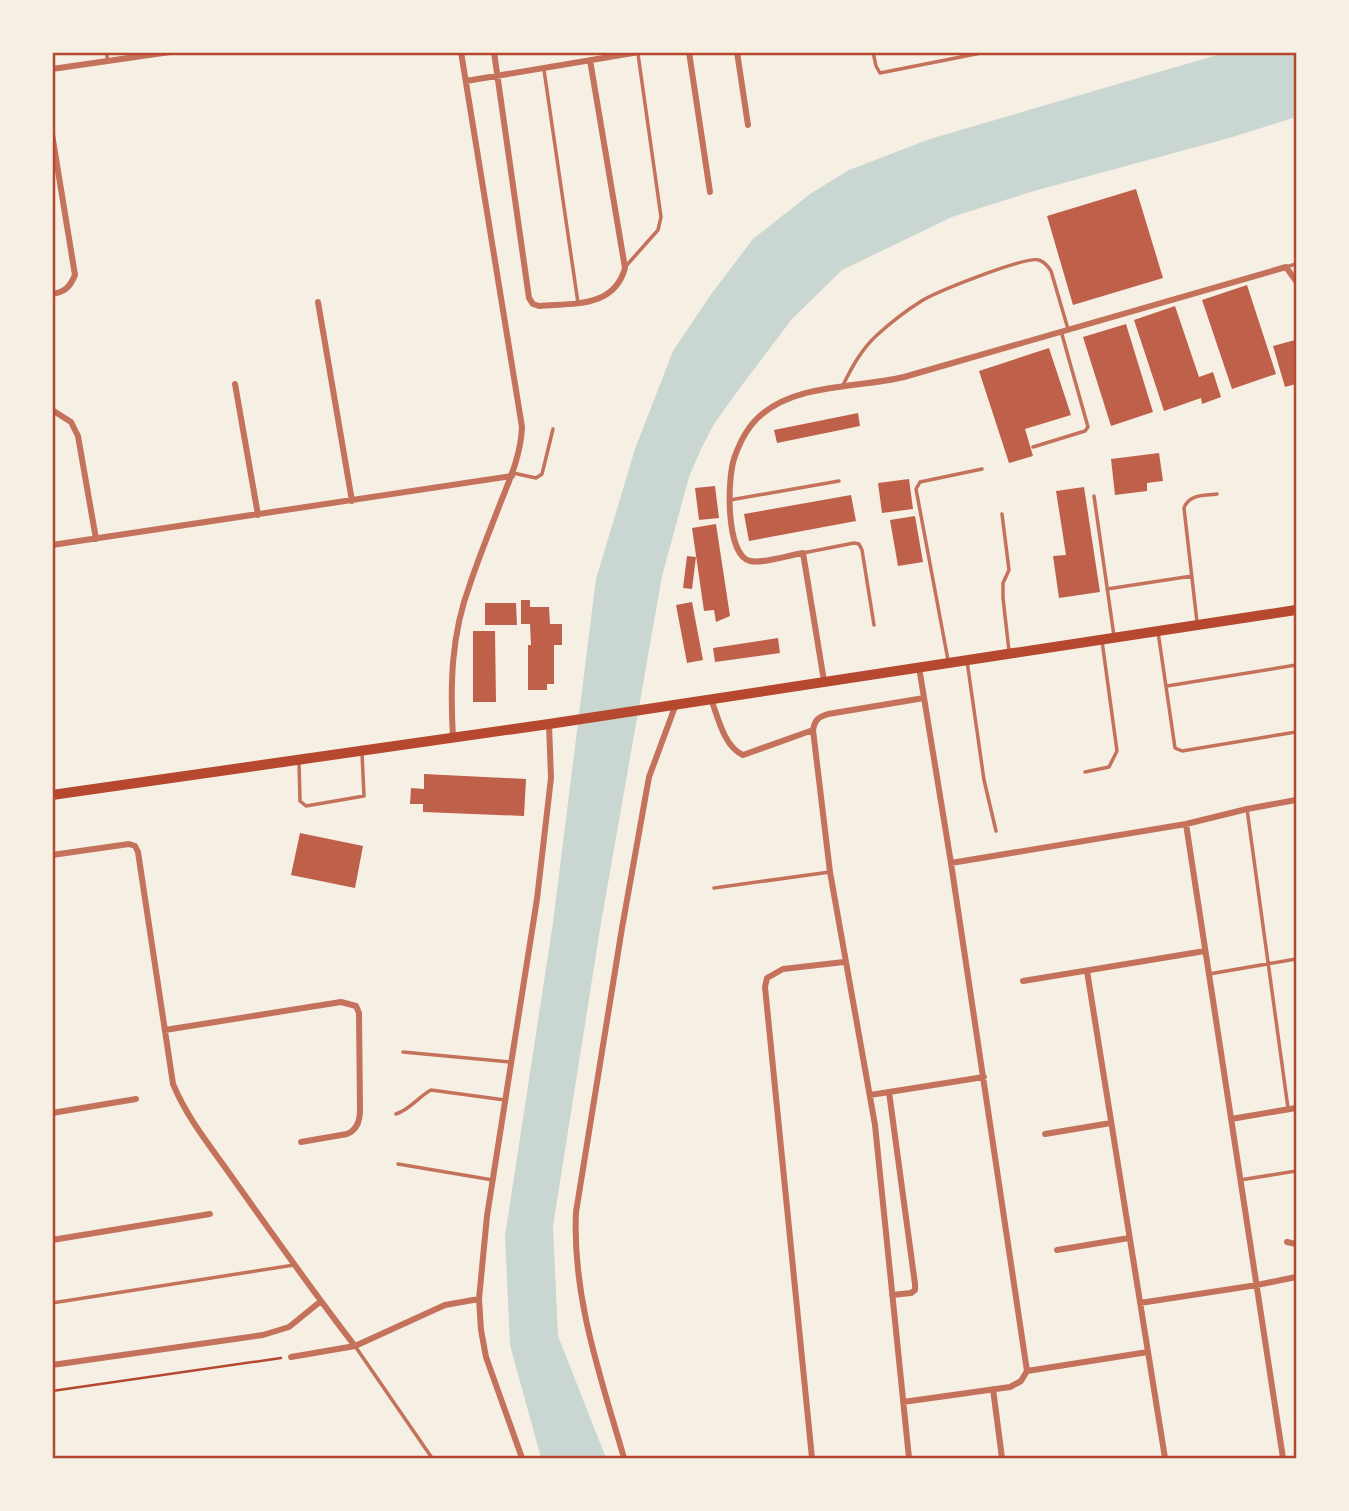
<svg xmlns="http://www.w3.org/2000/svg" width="1349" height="1511" font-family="Commissioner,sans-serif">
  <rect width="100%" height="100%" fill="#f6efe4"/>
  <path fill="#c9d6d2" d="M 1224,53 L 1296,53 L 1296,117 L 1229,138 L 1034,191 L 952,217 L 842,270 L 792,319 L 739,389 L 714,424 L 701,449 L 689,477 L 662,576 L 601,923 L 553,1226 L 558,1336 L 606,1458 L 541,1458 L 510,1345 L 505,1236 L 553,923 L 596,579 L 635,449 L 673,351 L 712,293 L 753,239 L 810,194 L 849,170 L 930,139 Z"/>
  <path fill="#bf614a" d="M 1136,189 L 1163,278 L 1073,305 L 1047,216 Z
    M 1247,285 L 1276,374 L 1232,389 L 1202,300 Z
    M 1175,306 L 1199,377 L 1213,372 L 1221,397 L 1202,404 L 1201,398 L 1164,411 L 1134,320 Z
    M 1126,324 L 1153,412 L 1111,426 L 1083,337 Z
    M 1295,340 L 1296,384 L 1285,387 L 1273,346 Z
    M 1049,348 L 1071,415 L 1025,429 L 1033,456 L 1009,463 L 979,371 Z
    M 858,413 L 860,426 L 777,443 L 774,430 Z
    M 1159,453 L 1163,481 L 1147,483 L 1147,491 L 1115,495 L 1111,459 Z
    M 909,479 L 913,509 L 882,513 L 878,483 Z
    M 715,486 L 719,518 L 699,520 L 695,488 Z
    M 1084,487 L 1100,592 L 1059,598 L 1053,556 L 1066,555 L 1056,491 Z
    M 851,495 L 856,521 L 749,541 L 744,514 Z
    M 915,516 L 923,562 L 898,566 L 890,520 Z
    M 716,524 L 730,616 L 716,622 L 714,610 L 704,611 L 692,528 Z
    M 687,556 L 696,557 L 692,589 L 683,588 Z
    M 521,600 L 530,600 L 530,607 L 549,607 L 550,624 L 562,624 L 562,645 L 554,645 L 554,684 L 547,684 L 547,690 L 528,690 L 528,645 L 531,645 L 530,624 L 521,624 Z
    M 692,602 L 703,660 L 687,663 L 676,605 Z
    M 485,603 L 516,603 L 517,625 L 485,625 Z
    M 473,631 L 495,631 L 496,702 L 473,702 Z
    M 778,638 L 780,653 L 715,662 L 713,648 Z
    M 424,774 L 526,779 L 524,816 L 423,812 L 423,804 L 410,804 L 411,788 L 424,789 Z
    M 300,833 L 363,846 L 355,888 L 291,875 Z"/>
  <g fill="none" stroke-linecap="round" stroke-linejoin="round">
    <path stroke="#b5482f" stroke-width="2.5" d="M 52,1391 L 281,1358"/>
    <path stroke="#c5725c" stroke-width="3.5" d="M 106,52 L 108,61
      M 873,52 L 876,66 L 880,73 L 986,52
      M 544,70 L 578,303
      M 626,266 L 658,230 L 661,217 L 638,54
      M 1286,267 L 1296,264
      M 843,385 C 852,367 861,350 876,336 C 890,323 907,310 923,300 C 939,291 1025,256 1039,260 C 1045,262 1048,266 1051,271 L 1068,329
      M 1033,447 L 1085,431 L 1088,427 L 1061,331
      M 513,473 L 536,478 L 542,474 L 553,429
      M 1094,496 L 1114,636
      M 730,500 L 839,481
      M 1002,514 L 1009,570 L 1003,583 L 1003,598 L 1009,651
      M 803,553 L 854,543 L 859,544 L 862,550 L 874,625
      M 1107,589 L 1192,576
      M 1197,622 L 1184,508 C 1189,494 1203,496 1217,494
      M 1158,632 L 1175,748 L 1182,751 L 1296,732
      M 948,660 L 916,489 L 920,482 L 982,469
      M 967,661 L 984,780 L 996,831
      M 1167,686 L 1296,665
      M 299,762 L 300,801 L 306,806 L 364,796 L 362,753
      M 1085,772 L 1109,767 L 1117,751 L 1102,641
      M 1247,809 L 1288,1108
      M 714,888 L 830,872
      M 1209,974 L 1296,959
      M 403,1052 L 511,1062
      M 396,1114 C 411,1109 418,1097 431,1090 L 505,1100
      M 398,1164 L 493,1180
      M 1240,1180 L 1296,1171
      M 52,1303 L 294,1265
      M 355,1346 L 432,1458"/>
    <path stroke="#c5725c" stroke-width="6" d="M 494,52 L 529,298 L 533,304 L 539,306 C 574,303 614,308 625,268 L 590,60
      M 689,52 L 710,192
      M 737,52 L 748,125
      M 52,69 L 170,52
      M 466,81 L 639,52
      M 52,134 L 75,275 C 70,287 65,292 52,294
      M 318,302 L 352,501
      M 235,384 L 258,515
      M 52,410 L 71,422 L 78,436 L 96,539
      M 52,545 L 512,476
      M 824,681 L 803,553 C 790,555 762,564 750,561 C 725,555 727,475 735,456 C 740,442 749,425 761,415 C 798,383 859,388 904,377 L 1286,267 L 1296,281
      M 711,699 C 718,717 724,747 743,755 L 813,730
      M 453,738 C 450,685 451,635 470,584 C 479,557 490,530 500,504 C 510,479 521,454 522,427 L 461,52
      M 1186,824 L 1283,1458
      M 52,855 L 129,844 L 135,846 L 138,852 L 173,1084 C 188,1120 212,1148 234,1180 C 274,1236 313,1292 355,1346
      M 951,863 L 1186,824 L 1247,809 L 1296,800
      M 1087,971 L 1165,1458
      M 1023,981 L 1205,951
      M 165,1030 L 341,1002 L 356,1006 L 359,1013 L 360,1110 C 360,1121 357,1130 347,1134 L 301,1142
      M 889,1092 L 915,1284 L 915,1290 L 911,1293 L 892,1295
      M 870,1095 L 984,1077
      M 52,1113 L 136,1099
      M 1231,1119 L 1296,1108
      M 1045,1134 L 1111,1123
      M 52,1240 L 210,1214
      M 1287,1242 L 1296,1244
      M 1057,1250 L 1129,1238
      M 1140,1303 L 1257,1285 L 1296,1277
      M 291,1357 L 355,1346 L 445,1305 L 479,1299
      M 52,1365 L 263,1335 L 289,1327 L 321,1301
      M 1027,1371 L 1148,1352
      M 993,1389 L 1002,1458
      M 903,1402 L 1010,1387 L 1021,1381 L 1027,1371 L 951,863 L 919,667
      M 522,1458 L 486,1357 L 481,1330 L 479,1299 L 487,1216 L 537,899 L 551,778 L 549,724
      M 624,1458 C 601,1378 572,1297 576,1212 L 622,928 L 649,777 L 676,704
      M 812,1458 L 765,987 L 767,978 L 783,969 L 844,962
      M 909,1458 L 875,1125 L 830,872 L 813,730 C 815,719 819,717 828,714 L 924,698"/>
    <path stroke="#b5482f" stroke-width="10" d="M 52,795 L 549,724 L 1296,610"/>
  </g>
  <rect width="1349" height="1511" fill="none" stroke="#f6efe4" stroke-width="108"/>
  <rect x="54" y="54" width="1241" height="1403" fill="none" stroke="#b5482f" stroke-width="2.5"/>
</svg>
